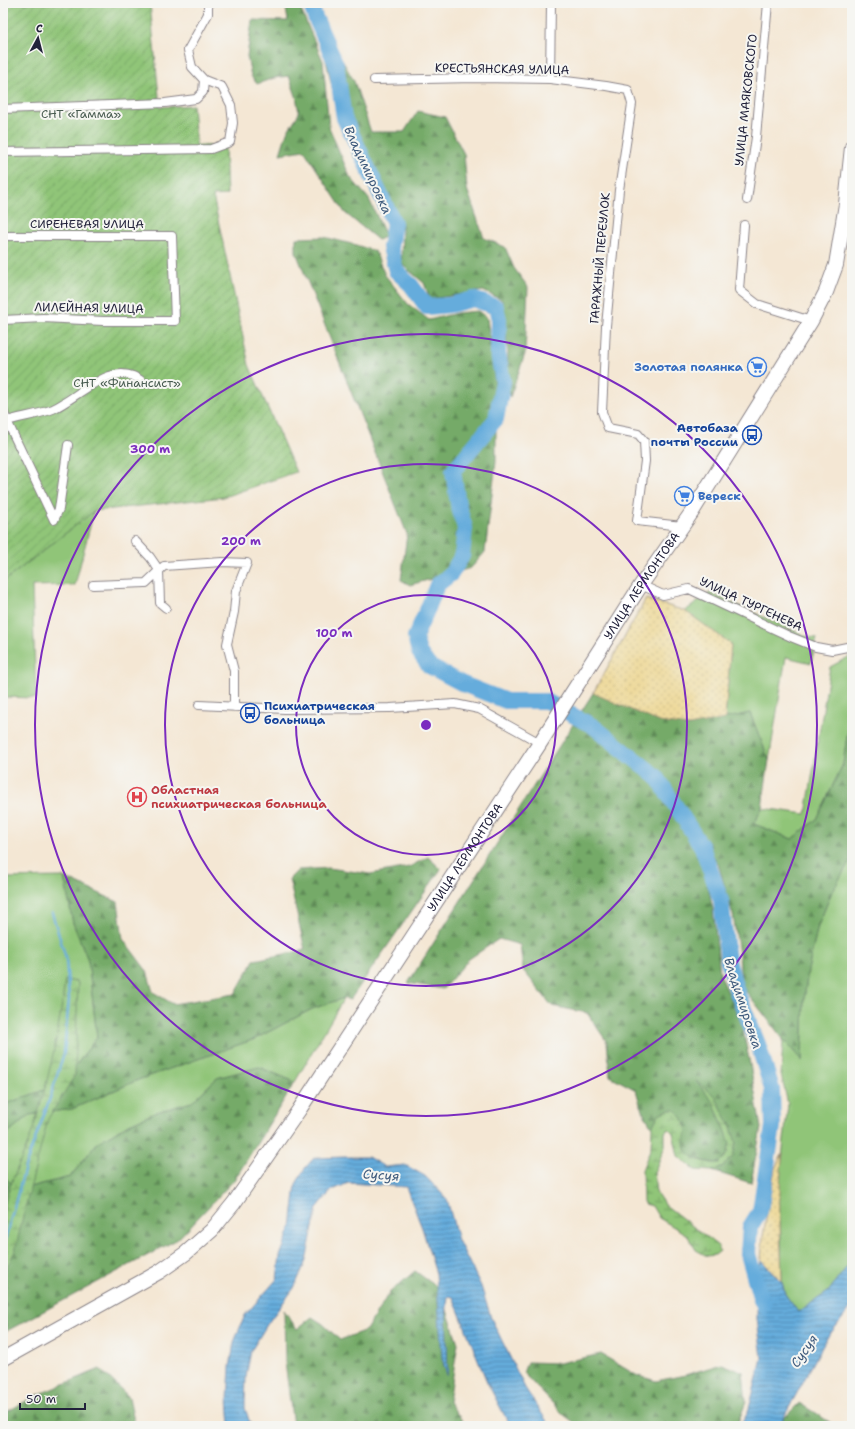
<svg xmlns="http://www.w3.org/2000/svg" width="855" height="1429" font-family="'Shantell Sans',sans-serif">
  <defs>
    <pattern id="forest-firs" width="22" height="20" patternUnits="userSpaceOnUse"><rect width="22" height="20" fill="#74aa68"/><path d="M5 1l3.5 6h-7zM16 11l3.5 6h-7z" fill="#5f8a57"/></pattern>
    <pattern id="wetland-marsh" width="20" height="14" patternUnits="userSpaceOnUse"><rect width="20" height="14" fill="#90c578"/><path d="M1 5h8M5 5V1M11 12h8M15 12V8" fill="none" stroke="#75a064"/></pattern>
    <pattern id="sand-dots" width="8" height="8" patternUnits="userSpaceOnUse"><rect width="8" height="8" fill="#eeda9e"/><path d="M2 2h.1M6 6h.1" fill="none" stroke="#ccbb89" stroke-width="1.8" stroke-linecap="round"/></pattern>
    <pattern id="garden-furrows" width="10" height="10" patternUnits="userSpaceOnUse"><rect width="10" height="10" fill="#90c578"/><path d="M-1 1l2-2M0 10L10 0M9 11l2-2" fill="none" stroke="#75a064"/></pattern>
    <pattern id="water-rules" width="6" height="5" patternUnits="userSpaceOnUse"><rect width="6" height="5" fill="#65acdc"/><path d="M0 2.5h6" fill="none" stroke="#538cb4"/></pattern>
  </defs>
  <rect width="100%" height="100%" fill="#f6f6f2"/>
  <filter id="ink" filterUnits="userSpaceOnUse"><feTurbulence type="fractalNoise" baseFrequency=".025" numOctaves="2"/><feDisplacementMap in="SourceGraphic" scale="8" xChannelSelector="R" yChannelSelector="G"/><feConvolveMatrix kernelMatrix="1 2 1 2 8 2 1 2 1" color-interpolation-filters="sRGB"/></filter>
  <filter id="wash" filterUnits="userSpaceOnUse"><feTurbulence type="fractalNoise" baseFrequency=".012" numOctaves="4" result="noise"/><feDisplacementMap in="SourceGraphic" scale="16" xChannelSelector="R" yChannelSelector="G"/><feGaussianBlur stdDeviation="0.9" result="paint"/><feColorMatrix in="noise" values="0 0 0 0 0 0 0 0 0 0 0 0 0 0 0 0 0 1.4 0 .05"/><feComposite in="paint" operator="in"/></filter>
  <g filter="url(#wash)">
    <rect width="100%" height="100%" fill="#f4e7d4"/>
    <path fill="#90c578" stroke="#59745a" d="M 94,511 L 75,585 L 32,586 L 36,698 L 3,697 L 3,582 Z
      M 710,593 L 808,637 L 817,638 L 811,663 L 786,657 L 769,760 L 750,713 L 725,719 L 731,644 L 685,611 Z
      M 852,655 L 852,717 L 849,722 L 843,764 L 817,819 L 792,839 L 754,824 L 762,808 L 806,814 L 830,667 Z
      M 852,857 L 852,1260 L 828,1292 L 798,1312 L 785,1294 L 782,1282 L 781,1238 L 779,1205 L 780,1175 L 788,1104 L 781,1075 L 783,1039 L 802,1060 L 804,1000 L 808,970 L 818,926 L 831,894 Z
      M 64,877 L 73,923 L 88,960 L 97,1037 L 77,1064 L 55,1086 L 3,1105 L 3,878 Z
      M 344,998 L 295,1082 L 259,1067 L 217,1078 L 192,1102 L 157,1112 L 127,1125 L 98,1142 L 70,1177 L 18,1190 L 3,1175 L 3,1137 L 29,1115 L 72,1109 L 138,1080 L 255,1039 L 312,1009 Z"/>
    <path fill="url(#forest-firs)" stroke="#4b6652" d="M 285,3 L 298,3 L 323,61 L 329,127 L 350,177 L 369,199 L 386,236 L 378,240 L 345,213 L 304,150 L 280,154 L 287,132 L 299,113 L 296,96 L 289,76 L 274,78 L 257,84 L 251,76 L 247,56 L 252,20 L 288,21 Z
      M 337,51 L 354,81 L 371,132 L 404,132 L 418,111 L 445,117 L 464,154 L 467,189 L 484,238 L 505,247 L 514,268 L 528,287 L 525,354 L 510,397 L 507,385 L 508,352 L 502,300 L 483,291 L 430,299 L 424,283 L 401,264 L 402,230 L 390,199 L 353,156 L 333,91 L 325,56 Z
      M 324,237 L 356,245 L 375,251 L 385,275 L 408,304 L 429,320 L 457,313 L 478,311 L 487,318 L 496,391 L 496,462 L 485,552 L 471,568 L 410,585 L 401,580 L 407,534 L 296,252 L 296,238 Z
      M 593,693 L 599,693 L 689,726 L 750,713 L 769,760 L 762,808 L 754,824 L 792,839 L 817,819 L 843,764 L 849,722 L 852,717 L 852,857 L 831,894 L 818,926 L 808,970 L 804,1000 L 802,1061 L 783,1039 L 741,985 L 739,954 L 733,915 L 718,864 L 695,825 L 713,909 L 720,974 L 742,1025 L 750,1064 L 761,1128 L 751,1183 L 712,1171 L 725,1165 L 733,1156 L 731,1127 L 698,1082 L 712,1101 L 725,1129 L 730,1144 L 727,1155 L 719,1163 C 710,1163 685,1158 684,1147 C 683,1142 686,1136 687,1131 L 659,1114 L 652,1127 L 642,1111 L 636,1090 L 610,1076 L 607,1042 L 587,1013 L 552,1006 L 523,970 L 520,945 L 499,939 L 469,959 L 443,989 L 408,983 Z
      M 428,857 L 441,869 L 350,1000 L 344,998 L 312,1009 L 255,1039 L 138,1080 L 72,1109 L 29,1115 L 3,1137 L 3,1105 L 55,1086 L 77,1064 L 97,1037 L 88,960 L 73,923 L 64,877 L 118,902 L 123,939 L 147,971 L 153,992 L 173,1004 L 235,994 L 254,960 L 305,950 L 289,879 L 298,870 L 329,868 L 370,874 L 409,867 Z
      M 259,1067 L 295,1082 L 235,1179 L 178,1239 L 3,1333 L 3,1175 L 18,1190 L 70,1177 L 98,1142 L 127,1125 L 157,1112 L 192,1102 L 217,1078 Z
      M 415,1271 L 440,1289 L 458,1343 L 449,1402 L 466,1426 L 293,1426 L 285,1362 L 284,1310 L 297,1329 L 312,1317 L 323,1324 L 340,1340 L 366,1330 L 389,1293 Z
      M 601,1354 L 636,1375 L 656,1381 L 685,1375 L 722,1364 L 743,1372 L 746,1402 L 737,1425 L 736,1426 L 579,1426 L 564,1415 L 523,1373 L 527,1362 L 559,1363 Z
      M 100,1369 L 129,1397 L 135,1426 L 3,1426 L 3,1414 L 35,1396 Z
      M 799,1403 L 836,1426 L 779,1426 L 780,1422 Z"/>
    <path fill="url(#wetland-marsh)" stroke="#59745a" d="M 65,980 L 78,982 L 75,1075 L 48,1119 L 23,1216 L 15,1251 L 3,1274 C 3,1254 1,1233 3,1213 C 6,1187 25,1155 33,1129 C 49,1080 59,1032 65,980 Z
      M 696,1081 L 715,1096 L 731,1127 L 736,1143 L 733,1156 L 725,1165 L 712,1171 L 695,1170 L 678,1156 L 673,1133 L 669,1129 L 665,1132 L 665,1146 L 654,1173 L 656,1192 L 664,1204 L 718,1246 L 720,1251 L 715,1255 L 707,1256 L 696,1250 L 687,1235 L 659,1218 L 652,1206 L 645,1204 L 643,1202 L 642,1170 L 651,1147 L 652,1127 L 659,1114 L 668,1110 L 675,1110 L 682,1117 L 687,1131 L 684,1146 L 686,1151 L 696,1159 L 711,1163 L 719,1163 L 727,1155 L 730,1144 L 725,1129 L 712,1101 Z"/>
    <path fill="url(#sand-dots)" stroke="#887e6c" d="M 646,599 L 685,611 L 731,644 L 725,719 L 689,726 L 659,722 L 593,693 Z
      M 783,1153 C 777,1196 781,1238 782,1282 L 761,1260 L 763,1236 L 775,1168 Z"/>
    <path fill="url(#garden-furrows)" stroke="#59745a" d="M 3,3 L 150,3 L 160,107 L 193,105 L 196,145 L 225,147 L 227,195 L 213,196 L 249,365 L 296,472 L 224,497 L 94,511 L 3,582 Z"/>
    <path fill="url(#water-rules)" stroke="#44678c" d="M 345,1157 L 368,1157 L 385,1167 L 405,1165 L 425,1176 L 447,1199 L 458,1240 L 481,1286 L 491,1318 L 525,1388 L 550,1426 L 510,1426 L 487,1382 L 453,1297 L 448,1296 C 444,1322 449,1349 447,1376 L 442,1358 L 436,1274 L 422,1228 L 406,1187 L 348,1183 L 331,1191 L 317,1208 L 306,1261 L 294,1288 L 268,1323 L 251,1351 L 246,1377 L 245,1408 L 251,1426 L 230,1426 L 228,1399 L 230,1367 L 234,1342 L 245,1315 L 277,1279 L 280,1256 L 291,1227 L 296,1184 L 305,1168 L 314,1158 Z
      M 761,1260 L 782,1282 L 785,1294 L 798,1312 L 828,1292 L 852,1260 L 852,1306 L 827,1338 L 779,1426 L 740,1426 L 748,1412 L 762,1358 L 757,1319 L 757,1282 Z"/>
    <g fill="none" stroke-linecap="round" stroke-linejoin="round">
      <path stroke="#65acdc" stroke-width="2.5" d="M 3,1247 L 26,1164 L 50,1098 L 64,1053 L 69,999 L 66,958 L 52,913"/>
      <path stroke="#65acdc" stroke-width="16" d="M 310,3 L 315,17 L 336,64 L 344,118 L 394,223 L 390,247 L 396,271 L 411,285 L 427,307 L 450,305 L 473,299 L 496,307 L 499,319 L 498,353 L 503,382 L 496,419 L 453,471 L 458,504 L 465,528 L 462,556 L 451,574 L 437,585 L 428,608 L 415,637 L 419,652 L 429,666 L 463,684 L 506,701 L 546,701 L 593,726 L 657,777 L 702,847 L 721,900 L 728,961 L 737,992 L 758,1044 L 772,1089 L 773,1126 L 760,1211 L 750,1227 L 748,1254 L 761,1300 L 764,1305"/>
    </g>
  </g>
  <g filter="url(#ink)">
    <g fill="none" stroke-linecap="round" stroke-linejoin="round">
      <defs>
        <path id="street" d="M 550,79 L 551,3
          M 374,80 L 475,78 L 550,79 L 606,86 L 628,90 L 632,104 L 619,190 L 606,326 L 602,412 L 608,428 L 638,434 L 644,441 L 645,461 L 637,521 L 682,526
          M 3,109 L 165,103 L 196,99 L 203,92 L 204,80
          M 3,152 L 211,149 L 230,142 L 233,123 L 231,105 L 222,87 L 204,80 L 192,67 L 188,50 L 208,14 L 208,3
          M 747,200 L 756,137 L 768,3
          M 744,225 L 739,290 L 757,304 L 811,321
          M 3,236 L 172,236 L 175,321 L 103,321 L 43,318 L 3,320
          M 3,410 L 7,421 C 21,417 41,414 53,409 C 80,397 114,356 144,383 L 159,383
          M 7,421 L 54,520 L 59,509 L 68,445
          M 135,541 L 150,557 L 159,570 L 160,603 L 166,608
          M 93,585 L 146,583 L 164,566 L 222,562 L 247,563 L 236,591 L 234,612 L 227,644 L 234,671 L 234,707
          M 641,585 L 663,595 L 689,589 L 791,637 L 816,647 L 832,650 L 852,646
          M 199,705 L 285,709 L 390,708 L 455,704 L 479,709 L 540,743"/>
        <g id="highway">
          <path id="s1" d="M 3,1359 L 159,1272 L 186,1253 L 212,1230 L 234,1203 L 299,1110 L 540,743 L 641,585 L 692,512 L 811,321 L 826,292 L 836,265 L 846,204 L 852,147"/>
        </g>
      </defs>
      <use href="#street" stroke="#8b8488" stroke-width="10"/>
      <use href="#highway" stroke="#8b8488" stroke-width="16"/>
      <use href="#street" stroke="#fff" stroke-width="8"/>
      <use href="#highway" stroke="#fff" stroke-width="14"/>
    </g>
  </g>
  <g fill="none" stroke="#7b2cbf" stroke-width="2">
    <circle cx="426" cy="725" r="130"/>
    <circle cx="426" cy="725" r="261"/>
    <circle cx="426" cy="725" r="391"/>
  </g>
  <defs>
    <symbol id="supermarket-ring" viewBox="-11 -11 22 22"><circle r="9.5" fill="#f6f6f2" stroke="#3f7fe0" stroke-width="1.5"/><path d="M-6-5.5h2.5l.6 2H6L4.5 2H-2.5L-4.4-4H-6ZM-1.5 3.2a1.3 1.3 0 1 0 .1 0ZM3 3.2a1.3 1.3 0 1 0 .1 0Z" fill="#3f7fe0"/></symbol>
    <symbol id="bus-ring" viewBox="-11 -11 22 22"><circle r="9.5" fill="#f6f6f2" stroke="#1a4fb4" stroke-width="1.5"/><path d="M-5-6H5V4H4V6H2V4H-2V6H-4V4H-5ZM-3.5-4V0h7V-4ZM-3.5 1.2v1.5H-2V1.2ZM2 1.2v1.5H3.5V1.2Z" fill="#1a4fb4"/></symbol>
    <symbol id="hospital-ring" viewBox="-11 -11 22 22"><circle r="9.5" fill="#f6f6f2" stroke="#e0444e" stroke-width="1.5"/><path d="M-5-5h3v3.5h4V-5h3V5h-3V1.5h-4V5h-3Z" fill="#e0444e"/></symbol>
  </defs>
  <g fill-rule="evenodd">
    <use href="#supermarket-ring" x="746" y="356" width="22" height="22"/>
    <use href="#bus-ring" x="741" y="424" width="22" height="22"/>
    <use href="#supermarket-ring" x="673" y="485" width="22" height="22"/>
    <use href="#bus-ring" x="239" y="702" width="22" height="22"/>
    <use href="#hospital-ring" x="126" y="786" width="22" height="22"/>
  </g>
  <g text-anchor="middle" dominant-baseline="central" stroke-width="4" stroke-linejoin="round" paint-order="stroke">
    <g font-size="12" fill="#22223b" stroke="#f6f6f2">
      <text transform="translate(502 69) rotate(1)">КРЕСТЬЯНСКАЯ УЛИЦА</text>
      <text transform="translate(746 100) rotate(-84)">УЛИЦА МАЯКОВСКОГО</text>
      <text x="87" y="224">СИРЕНЕВАЯ УЛИЦА</text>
      <text transform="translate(600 258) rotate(-85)">ГАРАЖНЫЙ ПЕРЕУЛОК</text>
      <text transform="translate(89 308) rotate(1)">ЛИЛЕЙНАЯ УЛИЦА</text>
      <text stroke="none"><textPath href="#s1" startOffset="1021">УЛИЦА ЛЕРМОНТОВА</textPath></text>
      <text transform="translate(751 604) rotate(25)">УЛИЦА ТУРГЕНЕВА</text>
      <text stroke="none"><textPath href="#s1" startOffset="697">УЛИЦА ЛЕРМОНТОВА</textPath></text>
    </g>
    <g font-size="12" fill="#485b50" stroke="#f6f6f2">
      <text x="81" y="114">СНТ «Гамма»</text>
      <text x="127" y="383">СНТ «Финансист»</text>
    </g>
    <g font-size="12" font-weight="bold" fill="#366cbe" stroke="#f6f6f2" text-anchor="end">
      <text x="743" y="367">Золотая полянка</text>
      <text x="698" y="496" text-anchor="start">Вереск</text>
    </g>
    <g font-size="12" font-weight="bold" fill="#164399" stroke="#f6f6f2" text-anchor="end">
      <text x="738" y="428">Автобаза<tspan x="738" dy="14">почты России</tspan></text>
      <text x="264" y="706" text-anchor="start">Психиатрическая<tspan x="264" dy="14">больница</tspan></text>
    </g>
    <g font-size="12" font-weight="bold" fill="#be3a42" stroke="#f6f6f2" text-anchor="start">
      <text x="151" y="790">Областная<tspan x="151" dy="14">психиатрическая больница</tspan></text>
    </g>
    <g font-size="13" font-style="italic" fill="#3d597b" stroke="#f6f6f2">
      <text transform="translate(368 170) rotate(65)">Владимировка</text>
      <text transform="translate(743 1003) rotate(72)">Владимировка</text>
      <text transform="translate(381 1175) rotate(4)">Сусуя</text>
      <text transform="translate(804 1351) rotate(-56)">Сусуя</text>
    </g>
  </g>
  <circle cx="426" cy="725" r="6" fill="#7b2cbf" stroke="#f6f6f2" stroke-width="2"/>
  <g font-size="12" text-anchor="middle" font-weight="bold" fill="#7b2cbf" stroke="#f6f6f2" stroke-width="4" stroke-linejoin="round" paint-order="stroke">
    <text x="150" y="453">300 m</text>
    <text x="241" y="545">200 m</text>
    <text x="334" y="637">100 m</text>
  </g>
  <rect width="855" height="1429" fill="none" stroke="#f6f6f2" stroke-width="16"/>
  <g transform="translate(38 38) rotate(7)" stroke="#f6f6f2" stroke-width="3" paint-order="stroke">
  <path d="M0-3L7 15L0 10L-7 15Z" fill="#22223b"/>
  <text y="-6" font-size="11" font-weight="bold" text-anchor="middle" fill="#22223b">С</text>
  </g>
  <path d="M20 1403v6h65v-6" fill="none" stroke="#22223b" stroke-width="2"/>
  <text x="26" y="1403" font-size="12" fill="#22223b" stroke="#f6f6f2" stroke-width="3" paint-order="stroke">50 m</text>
</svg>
